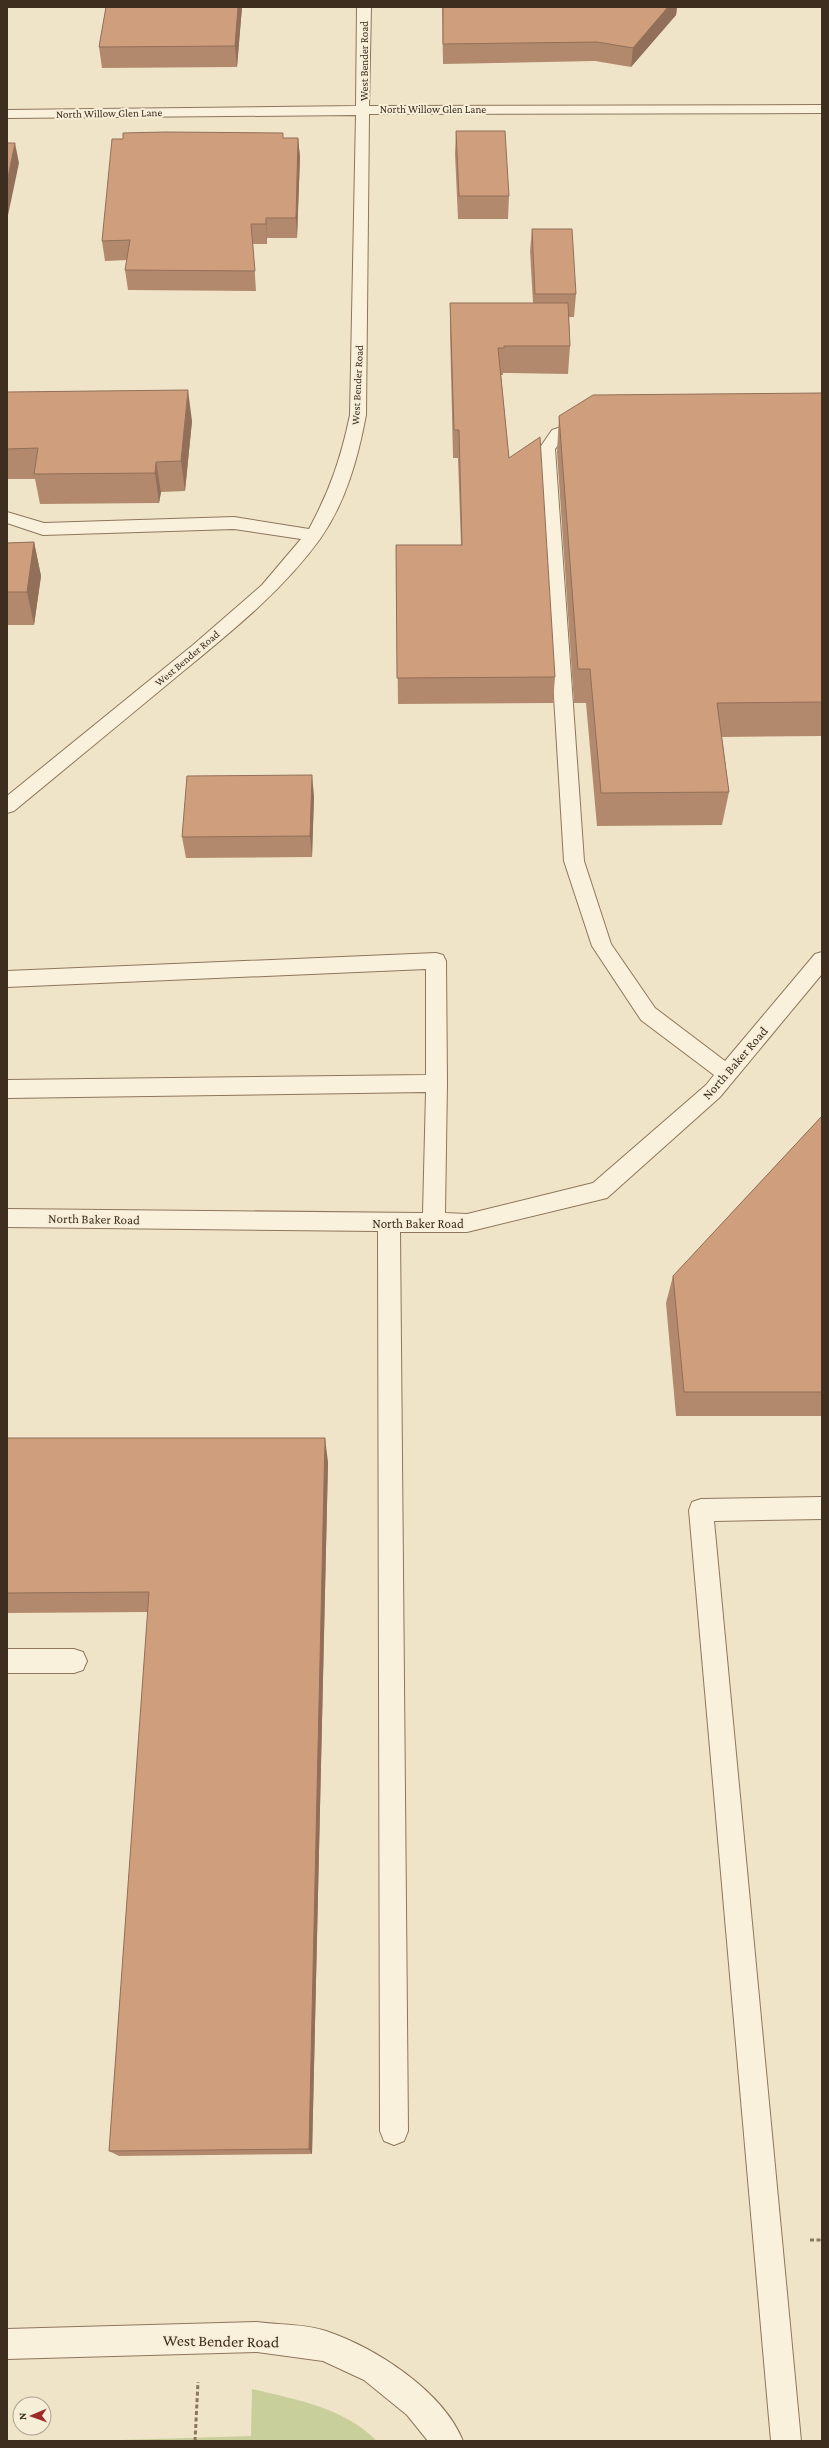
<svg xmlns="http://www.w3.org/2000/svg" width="829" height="2448" font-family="'Crimson Pro',serif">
  <rect width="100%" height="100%" fill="#f0e4c8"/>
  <path fill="#c9cf9b" d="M 252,2389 C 295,2399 345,2408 377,2441 L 88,2441 L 251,2436 Z"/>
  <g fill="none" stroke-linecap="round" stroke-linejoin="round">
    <defs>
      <path id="minor" d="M 357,7 L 371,7 L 369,106 L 822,105 L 822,113 L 369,114 L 366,415 C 358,458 346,502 320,539 C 281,593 226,636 175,678 C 121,723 67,767 14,811 L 7,813 L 7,796 L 193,645 L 262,585 L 301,539 L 234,529 L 43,535 L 7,523 L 7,512 L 44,523 L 234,517 L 309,529 C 330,490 341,458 350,415 L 356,115 L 7,118 L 7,110 L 356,106 Z
        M 585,419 L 591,420 L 593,424 L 591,428 L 564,438 L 555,449 L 584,861 L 611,944 L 655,1008 L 725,1061 L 815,954 L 822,952 L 822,974 L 720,1097 L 607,1198 L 467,1232 L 400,1232 L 408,2131 L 404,2141 L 394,2145 L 384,2141 L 380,2131 L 378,1231 L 7,1227 L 7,1209 L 423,1213 L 426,1092 L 7,1098 L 7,1080 L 426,1075 L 426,969 L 7,987 L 7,971 L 436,953 L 443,955 L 446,961 L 447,1083 L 445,1213 L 467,1214 L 593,1183 L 706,1085 L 714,1075 L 641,1020 L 592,946 L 564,861 L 539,449 L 552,430 Z
        M 822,1497 L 822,1519 L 714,1521 L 801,2441 L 771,2441 L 689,1510 L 692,1502 L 701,1499 Z
        M 7,1649 L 74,1649 L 83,1652 L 87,1661 L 83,1670 L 74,1673 L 7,1673 Z
        M 257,2322 C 279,2325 306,2324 326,2331 C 376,2348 443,2391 463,2441 L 428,2441 L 407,2415 L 364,2380 L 323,2361 L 257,2352 L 7,2359 L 7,2329 Z"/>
    </defs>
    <use href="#minor" stroke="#8d765c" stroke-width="2"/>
    <path stroke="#8d765c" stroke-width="3" stroke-dasharray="4 2.5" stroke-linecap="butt" d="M 810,2240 L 822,2240
      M 195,2441 L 198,2382"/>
    <use href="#minor" fill="#faf1dc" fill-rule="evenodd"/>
  </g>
  <path fill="#b2896c" d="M 106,7 L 242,7 L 237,67 L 102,68 L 99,47 Z
    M 442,7 L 677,7 L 676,15 L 631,67 L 595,61 L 443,64 Z
    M 456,131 L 509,196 L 508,219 L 458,219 L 455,154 Z
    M 284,138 L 298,138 L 300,157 L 297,238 L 267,238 L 267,244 L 253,244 L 256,291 L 128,290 L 125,270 L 127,260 L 105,261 L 102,241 Z
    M 532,229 L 576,294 L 574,317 L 569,317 L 570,346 L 568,374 L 503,373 L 503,375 L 501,375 L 509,458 L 555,677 L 553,703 L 398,704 L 396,545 L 461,545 L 458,458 L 453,458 L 450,331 L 450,303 L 533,303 L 530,251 Z
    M 7,392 L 192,421 L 185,491 L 161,492 L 159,503 L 40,504 L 35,479 L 7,479 Z
    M 822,393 L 822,736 L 722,737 L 729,792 L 722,825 L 597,826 L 586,703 L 574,703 L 557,452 L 559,416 Z
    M 34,542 L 41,576 L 34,625 L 7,625 L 7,543 Z
    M 314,796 L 312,857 L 186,858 L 182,837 Z
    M 822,1116 L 822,1416 L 676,1416 L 666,1303 L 673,1276 Z
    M 7,1438 L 328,1462 L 312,2154 L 119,2156 L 109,2151 L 148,1612 L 7,1613 Z"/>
  <path fill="#916f58" d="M 238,7 L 242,7 L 237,67 L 235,46 Z
    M 668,7 L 677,7 L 676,15 L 631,67 L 633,48 Z
    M 298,138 L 300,157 L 297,238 L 296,218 Z
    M 15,143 L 19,163 L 7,220 L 7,182 Z
    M 266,218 L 267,238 L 267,244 L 266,224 Z
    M 188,390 L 192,421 L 185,491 L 181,461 Z
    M 156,462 L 161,492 L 159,503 L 155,473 Z
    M 34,542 L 41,576 L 34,625 L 27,592 Z
    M 312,775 L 314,796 L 312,857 L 310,836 Z
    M 325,1438 L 328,1462 L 312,2154 L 309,2149 Z"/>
  <path fill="#cf9f7d" stroke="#916f58" d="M 106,7 L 238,7 L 235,46 L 99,47 Z
    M 443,7 L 668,7 L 633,48 L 597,42 L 443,44 Z
    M 456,131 L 505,131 L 509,196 L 459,196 Z
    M 165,132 L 283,133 L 283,138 L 298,138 L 296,218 L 266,218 L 266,224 L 251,224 L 255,271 L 125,270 L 130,240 L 102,241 L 112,139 L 123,139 L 123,133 Z
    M 7,143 L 15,143 L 7,182 Z
    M 532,229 L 572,229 L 576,294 L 535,294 Z
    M 450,303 L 568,303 L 570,346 L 504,346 L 504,348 L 498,348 L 509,458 L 540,437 L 555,677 L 397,678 L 396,545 L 462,545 L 459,430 L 454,430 Z
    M 188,390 L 181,461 L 156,462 L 155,473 L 34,474 L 38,448 L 7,449 L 7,392 Z
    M 822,393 L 822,702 L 717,703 L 729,792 L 601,793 L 590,669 L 578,669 L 559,416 L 593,395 Z
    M 34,542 L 27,592 L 7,592 L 7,543 Z
    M 312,775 L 310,836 L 182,837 L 187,776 Z
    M 822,1116 L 822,1392 L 684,1392 L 673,1276 Z
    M 7,1438 L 325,1438 L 309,2149 L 109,2151 L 149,1592 L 7,1593 Z"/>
  <g text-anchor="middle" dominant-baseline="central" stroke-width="4" stroke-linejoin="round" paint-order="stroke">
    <g font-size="11" fill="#3d2e20" stroke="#f7eed8">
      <text transform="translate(364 61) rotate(-90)">West Bender Road</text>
      <text x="433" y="109">North Willow Glen Lane</text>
      <text transform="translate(109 113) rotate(-1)">North Willow Glen Lane</text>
      <text transform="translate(357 385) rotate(-87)">West Bender Road</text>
      <text transform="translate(187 658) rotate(-40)">West Bender Road</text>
    </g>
    <g font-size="13" fill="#3d2e20" stroke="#f7eed8">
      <text transform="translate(735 1063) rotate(-49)">North Baker Road</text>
      <text transform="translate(94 1219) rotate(1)">North Baker Road</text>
      <text x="418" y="1223">North Baker Road</text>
    </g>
    <g font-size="16" fill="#3d2e20" stroke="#f7eed8">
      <text transform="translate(221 2341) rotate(1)">West Bender Road</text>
    </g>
  </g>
  <rect width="829" height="2448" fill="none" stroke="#3d2e20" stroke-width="16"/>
  <g transform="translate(32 2416) rotate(268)"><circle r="19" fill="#f7eed8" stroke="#ada18e"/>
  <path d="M0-3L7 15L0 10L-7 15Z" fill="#9e2a2b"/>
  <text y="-6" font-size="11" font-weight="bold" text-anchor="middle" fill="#3d2e20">N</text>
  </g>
</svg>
